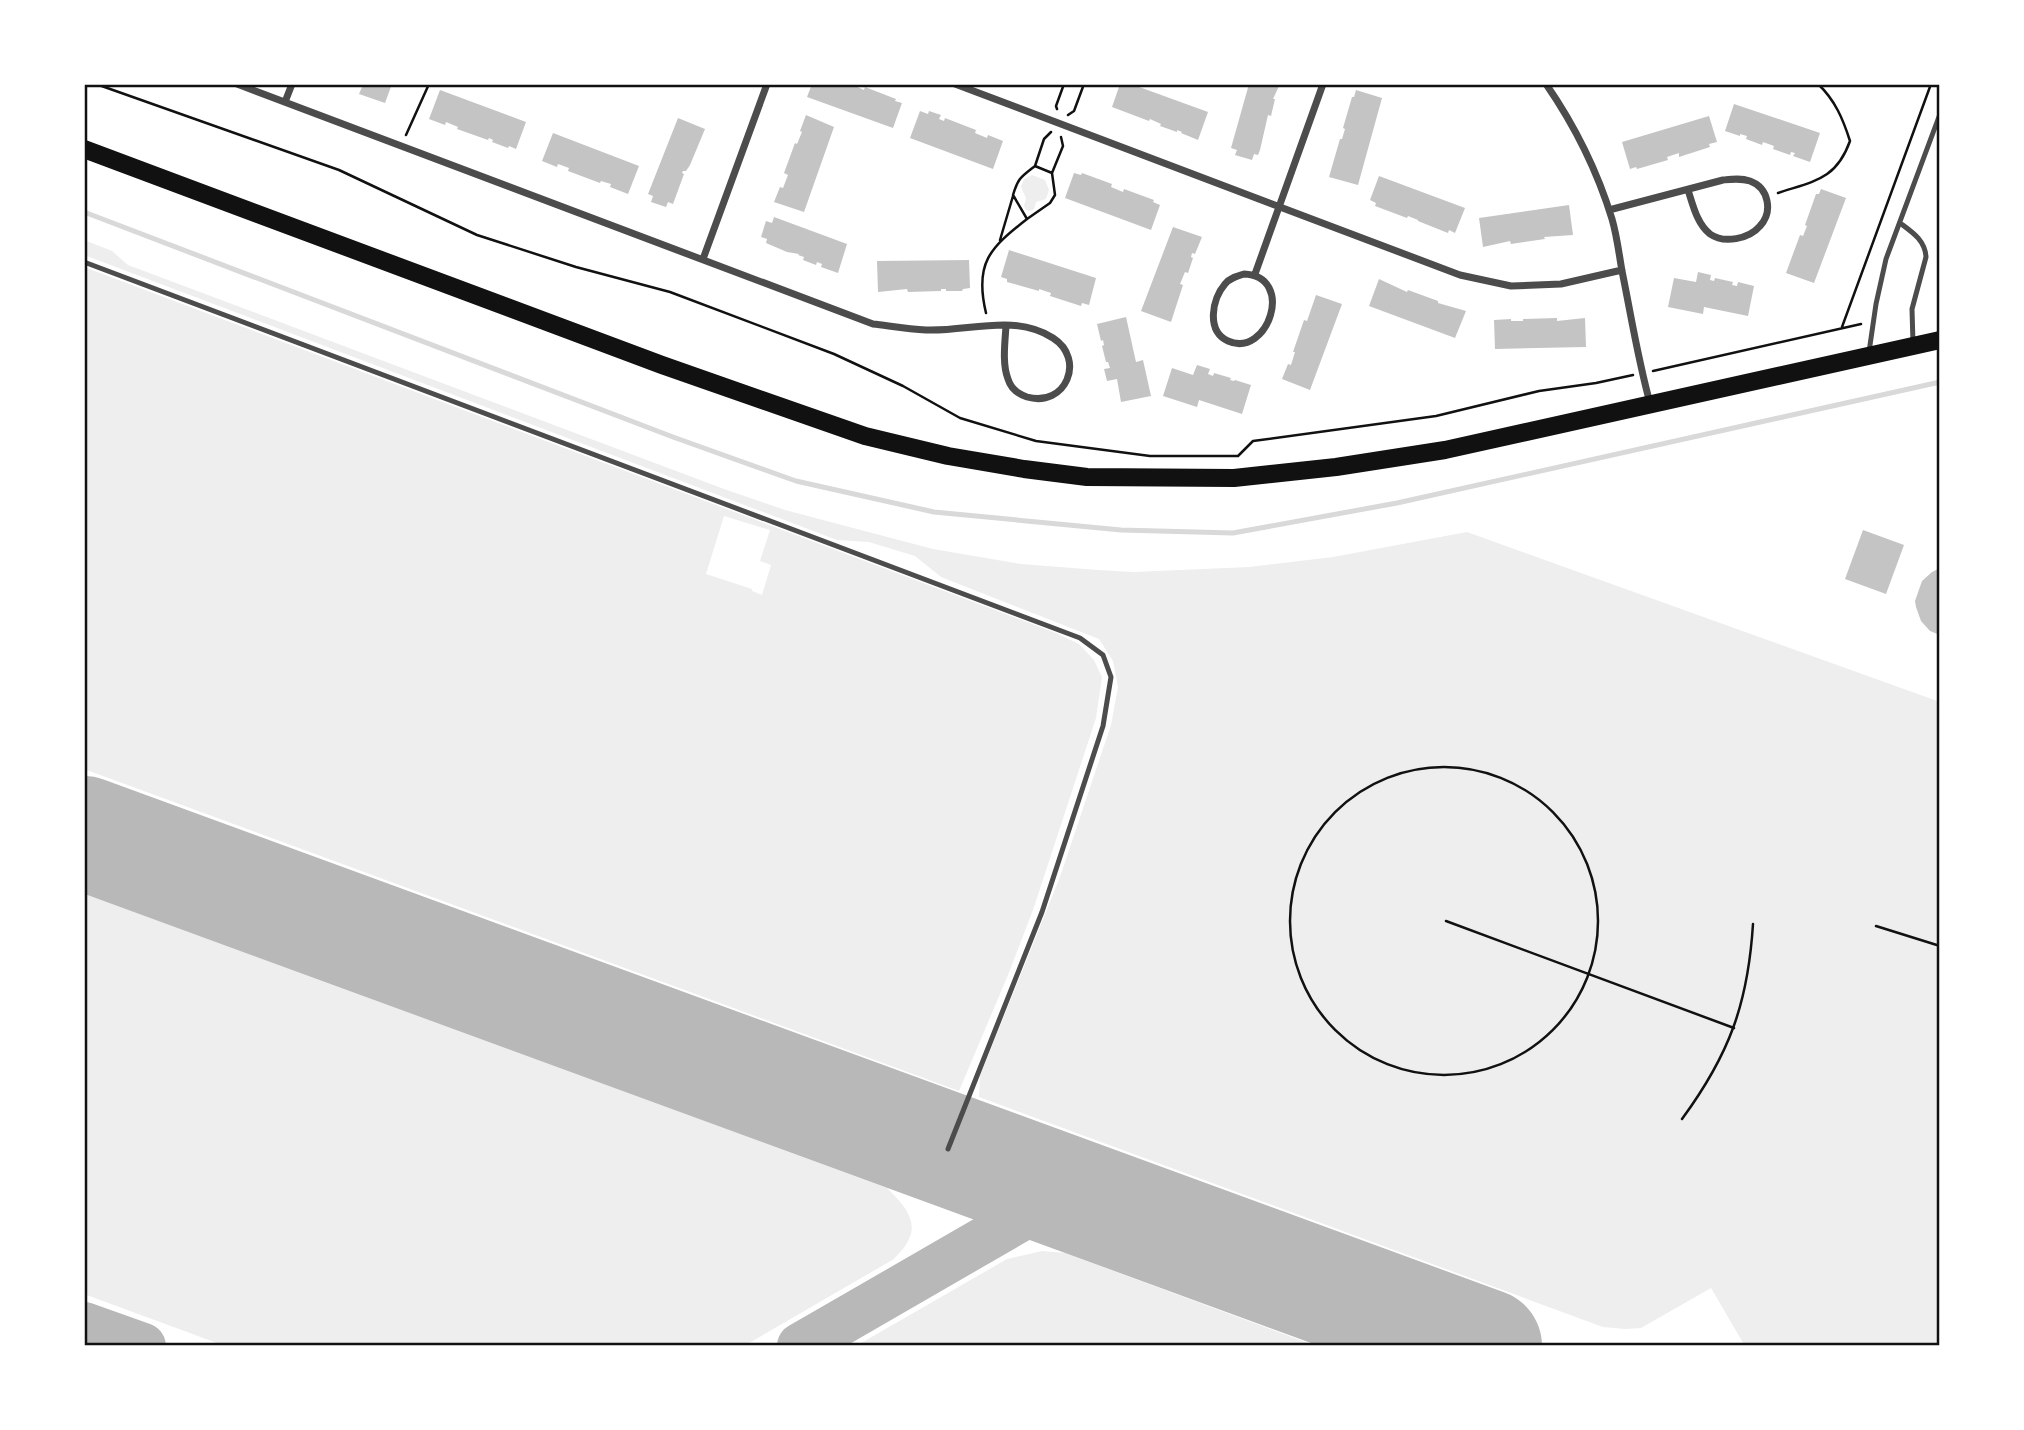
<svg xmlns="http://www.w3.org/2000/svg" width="2024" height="1430" font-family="'Archivo Narrow',sans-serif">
  <rect width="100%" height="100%" fill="#fff"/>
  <path fill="#eee" fill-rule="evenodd" d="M 1032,175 L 1045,180 L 1049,190 L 1046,199 L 1036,202 L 1034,209 L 1030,211 L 1026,210 L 1024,206 L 1026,198 L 1021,187 L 1024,179 Z
    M 84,240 L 112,251 L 128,265 L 724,489 L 785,510 L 933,549 L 1021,564 L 1098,570 L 1134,572 L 1249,567 L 1333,557 L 1467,532 L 1940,702 L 1940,1346 L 1745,1346 L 1711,1288 L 1641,1328 L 1625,1329 L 1603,1327 L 979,1097 L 980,1076 L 1060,877 L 1111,725 L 1118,687 L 1113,661 L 1099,639 L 941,577 L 915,556 L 869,542 L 837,540 L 84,255 Z
    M 84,267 L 1056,633 L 1079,644 L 1094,660 L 1102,677 L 1096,718 L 1033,910 L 1008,975 L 959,1091 L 84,769 ZM 724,516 L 770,530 L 760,561 L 771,565 L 762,595 L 752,591 L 752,589 L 706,574 Z
    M 84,892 L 887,1188 C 901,1202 920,1220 908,1241 C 905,1248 898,1254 894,1259 L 744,1346 L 225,1346 L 84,1294 Z
    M 1042,1251 L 1065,1253 L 1316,1346 L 856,1346 L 1007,1259 Z"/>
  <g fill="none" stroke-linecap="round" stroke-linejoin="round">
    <path stroke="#d9d9d9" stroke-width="5" d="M 84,212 L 673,437 L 796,481 L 934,512 L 1121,530 L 1233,533 L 1397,503 L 1940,382"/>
    <path stroke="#b8b8b8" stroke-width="46" d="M 84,1325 L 143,1346
      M 800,1346 L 1065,1193"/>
    <path stroke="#b8b8b8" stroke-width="114" d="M 84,833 L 1485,1346"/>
  </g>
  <path fill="#c4c4c4" d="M 354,84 L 392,84 L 385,103 L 359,94 L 362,87 Z
    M 812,84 L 853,84 L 853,85 L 864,90 L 865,87 L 896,99 L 895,101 L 902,103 L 893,128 L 807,97 Z
    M 1120,84 L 1131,84 L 1208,112 L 1198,140 L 1181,133 L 1182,132 L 1177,130 L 1177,132 L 1160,126 L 1161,124 L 1150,119 L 1149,121 L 1112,107 Z
    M 1249,84 L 1280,84 L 1273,99 L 1275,99 L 1271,116 L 1268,115 L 1260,150 L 1258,155 L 1254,154 L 1252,160 L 1235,155 L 1237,150 L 1231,148 Z
    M 440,90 L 526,122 L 516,149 L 509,146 L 508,148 L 492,142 L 493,140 L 489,138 L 488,140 L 457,129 L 458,127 L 446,122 L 445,125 L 429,119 Z
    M 1356,90 L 1382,98 L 1358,185 L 1329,177 L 1340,139 L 1342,139 L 1345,129 L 1343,128 L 1352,97 L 1354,97 Z
    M 1734,104 L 1820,133 L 1810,162 L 1793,156 L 1795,153 L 1791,152 L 1790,155 L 1773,149 L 1774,146 L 1763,142 L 1762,145 L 1746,139 L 1747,136 L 1740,134 L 1740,136 L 1725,131 Z
    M 920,111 L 928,114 L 929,111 L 941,115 L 939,119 L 944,121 L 945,118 L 976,130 L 975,133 L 987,138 L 988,135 L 1003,141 L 993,169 L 910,138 Z
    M 806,115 L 834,127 L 804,212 L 774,202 L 780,187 L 783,188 L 788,175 L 784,173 L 795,143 L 797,144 L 802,132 L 800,131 Z
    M 1709,116 L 1717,142 L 1709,144 L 1710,147 L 1679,157 L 1679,153 L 1667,157 L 1668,160 L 1637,169 L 1636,167 L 1630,169 L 1622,142 Z
    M 678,118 L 705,129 L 690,165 L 686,171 L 683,171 L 682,173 L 684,174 L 673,204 L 668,202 L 666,207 L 651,202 L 653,196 L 648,194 Z
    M 553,133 L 639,166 L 628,194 L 610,187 L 611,184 L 601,181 L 600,183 L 568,171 L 569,168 L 558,164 L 557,167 L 542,161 Z
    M 1074,173 L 1081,175 L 1082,173 L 1112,184 L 1111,187 L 1123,192 L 1124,189 L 1154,200 L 1153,202 L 1160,205 L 1151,230 L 1065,198 Z
    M 1379,176 L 1465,208 L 1455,233 L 1449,230 L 1448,233 L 1418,221 L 1418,220 L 1408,216 L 1407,218 L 1375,206 L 1376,203 L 1370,200 Z
    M 1821,189 L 1846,198 L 1814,283 L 1786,273 L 1800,235 L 1803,236 L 1807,226 L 1805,225 L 1816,194 L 1819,194 Z
    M 1569,205 L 1573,235 L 1544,237 L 1545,239 L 1511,244 L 1510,241 L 1483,247 L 1479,218 Z
    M 774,217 L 847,244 L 838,273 L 821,267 L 822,264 L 817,262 L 816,265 L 803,260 L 804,257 L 798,255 L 799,254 L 787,252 L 766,243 L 767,239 L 761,237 L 766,221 L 772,223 Z
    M 1173,227 L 1202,237 L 1195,254 L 1192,253 L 1191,257 L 1193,258 L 1188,273 L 1185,272 L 1180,284 L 1183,285 L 1171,322 L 1141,311 Z
    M 1009,250 L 1096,278 L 1089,305 L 1082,303 L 1081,306 L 1050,296 L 1051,293 L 1039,289 L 1039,291 L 1007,282 L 1007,279 L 1001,277 Z
    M 969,260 L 970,288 L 963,289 L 962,291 L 946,291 L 946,289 L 941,289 L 941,291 L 908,292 L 907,289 L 878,292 L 877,261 Z
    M 1698,272 L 1711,275 L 1710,280 L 1714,281 L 1715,278 L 1733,282 L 1732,285 L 1737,286 L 1738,282 L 1754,286 L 1748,316 L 1704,307 L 1703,314 L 1668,307 L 1674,278 L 1696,282 Z
    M 1379,279 L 1407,292 L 1408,290 L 1438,301 L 1438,303 L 1466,311 L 1455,338 L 1369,306 Z
    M 1316,295 L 1342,304 L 1310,390 L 1282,379 L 1288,364 L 1291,365 L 1295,352 L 1293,352 L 1304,320 L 1307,321 Z
    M 1126,317 L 1136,362 L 1143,360 L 1151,396 L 1121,402 L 1117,379 L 1107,381 L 1104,369 L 1110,368 L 1108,362 L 1106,362 L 1102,346 L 1104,345 L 1103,340 L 1101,341 L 1097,324 Z
    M 1557,318 L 1557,321 L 1585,318 L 1586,347 L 1495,349 L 1494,320 L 1511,319 L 1511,321 L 1523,321 L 1523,319 Z
    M 1197,365 L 1210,369 L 1208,374 L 1213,376 L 1214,373 L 1231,378 L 1230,380 L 1234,381 L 1235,380 L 1251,385 L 1242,414 L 1199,400 L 1197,407 L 1163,396 L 1172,368 L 1193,375 Z
    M 1863,530 L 1904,545 L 1886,594 L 1845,579 Z
    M 1940,568 L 1940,635 L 1930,631 L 1921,621 L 1916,607 L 1915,601 L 1922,581 L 1932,572 Z"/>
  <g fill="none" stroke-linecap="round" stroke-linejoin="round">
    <path stroke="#111" stroke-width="2.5" d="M 96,84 L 339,170 L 477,235 L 576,267 L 670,292 L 834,354 L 903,386 L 960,418 L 1036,441 L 1150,456 L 1238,456 L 1253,441 L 1436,416 L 1539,391 L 1596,383 L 1633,375
      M 1057,109 L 1056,106 L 1064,84
      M 1068,115 L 1074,111 L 1084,84
      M 406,135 L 429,84
      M 1035,166 L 1052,173 L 1055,195 L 1050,203 L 1027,219 L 1013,195 C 1018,178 1021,177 1035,166 Z
      M 1035,166 L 1044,139 L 1051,132
      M 1052,173 L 1063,146 L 1061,137
      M 1778,193 C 1814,181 1836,180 1850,141 C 1843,119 1835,100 1818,84
      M 1000,240 L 1013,196
      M 986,313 C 974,263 990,248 1027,219
      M 1842,327 L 1931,84
      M 1653,371 L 1861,324
      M1290 921a154 154 0 1 1 308 0a154 154 0 1 1-308 0Z
      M 1446,921 L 1734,1028
      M 1876,926 L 1940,946
      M 1682,1119 C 1729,1055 1748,1004 1753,924"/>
    <path stroke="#4c4c4c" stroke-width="5" d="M 1900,223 C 1912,232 1925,240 1926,257 L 1912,309 L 1913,343
      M 84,262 L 1080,638 L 1103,655 L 1111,677 L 1103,726 L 1042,912 L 948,1149
      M 1869,352 L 1876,304 L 1886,259 L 1940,114"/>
    <path stroke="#4c4c4c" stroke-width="7" d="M 237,84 L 873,324 C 890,326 908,329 926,330 C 968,332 1014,313 1053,338 C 1086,359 1066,408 1027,397 C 1018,394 1011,389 1008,379 C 1002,364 1005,342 1006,326
      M 955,84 L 1460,275 L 1511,286 L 1561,284 L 1622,270
      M 1546,84 C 1575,126 1597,170 1612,219 C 1617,236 1619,254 1622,271 C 1631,315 1638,360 1650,403
      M 285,102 L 292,84
      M 1609,210 L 1723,180 C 1733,179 1741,178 1750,181 C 1769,188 1773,212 1760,226 C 1749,239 1724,244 1710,234 C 1697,224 1693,205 1688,190
      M 703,259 L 767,84
      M 1244,274 C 1296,276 1268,359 1228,341 C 1206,331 1212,299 1225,284 C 1230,278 1237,276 1244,274 Z
      M 1255,274 L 1323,84"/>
    <path stroke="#111" stroke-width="18" d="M 84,149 L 662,365 L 865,436 L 948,456 L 1024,469 L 1087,477 L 1234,478 L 1336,467 L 1445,450 L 1940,340"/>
  </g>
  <rect width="2024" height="1430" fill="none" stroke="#ffffff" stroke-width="172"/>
  <rect x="86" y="86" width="1852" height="1258" fill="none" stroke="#111" stroke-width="2.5"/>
</svg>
